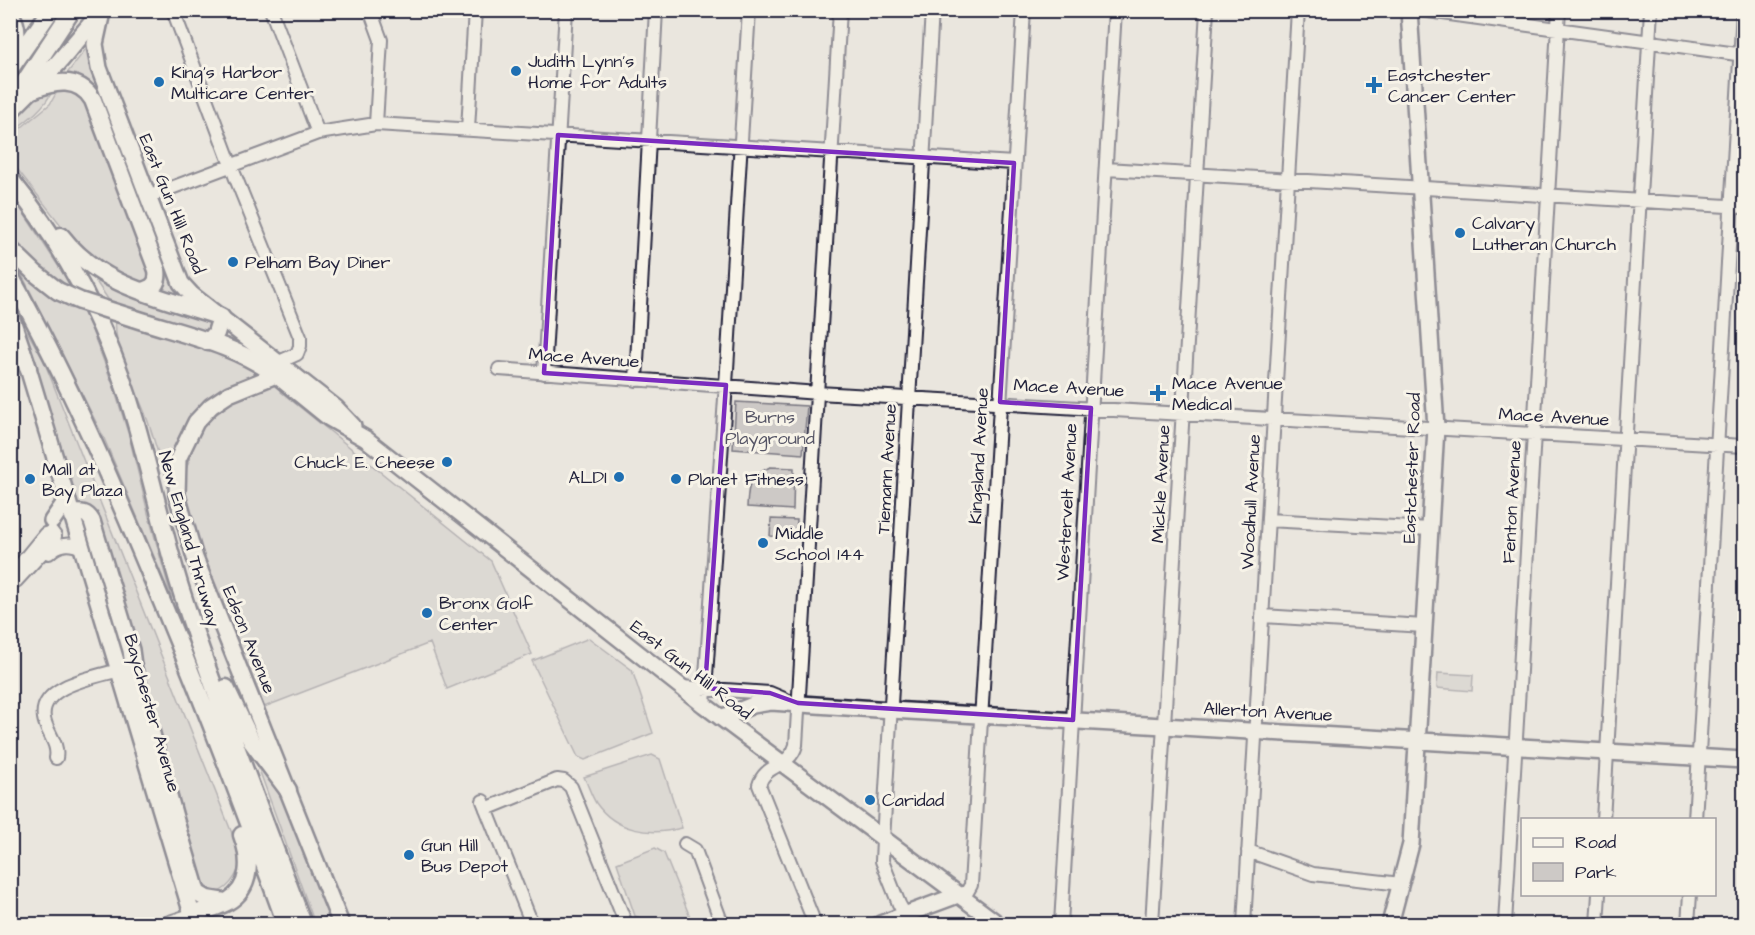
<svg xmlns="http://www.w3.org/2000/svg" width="1755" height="935" font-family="'Architects Daughter',sans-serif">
  <rect width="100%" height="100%" fill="#eae6de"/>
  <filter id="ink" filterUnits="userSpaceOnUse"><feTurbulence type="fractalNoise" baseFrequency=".0167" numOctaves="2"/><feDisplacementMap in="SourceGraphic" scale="12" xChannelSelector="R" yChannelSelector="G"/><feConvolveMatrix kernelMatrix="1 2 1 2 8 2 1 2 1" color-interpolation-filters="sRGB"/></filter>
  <g filter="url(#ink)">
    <path fill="#cdc9c6" stroke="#787680" stroke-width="1.5" d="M 89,48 L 186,298 L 160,290 L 100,103 L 65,76 L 85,50 Z
      M 54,88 C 45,108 28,120 11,132 L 10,120 L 29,100 Z
      M 73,89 L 86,99 L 153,276 L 151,282 L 135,283 L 81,251 L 11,161 L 11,136 L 50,104 L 58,90 Z
      M 10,195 L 19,206 L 72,287 L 66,284 L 65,287 L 38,268 L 11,239 Z
      M 21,273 L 25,273 L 68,303 L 69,308 L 84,310 L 113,385 L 129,436 L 148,513 L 172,599 L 103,436 Z
      M 91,274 L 211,322 L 212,325 L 206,333 L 112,305 Z
      M 10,293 L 27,325 L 24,326 L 44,361 L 241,856 C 240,874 226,897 206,892 L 192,845 L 189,844 L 94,519 L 73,508 L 11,300 Z
      M 116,319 L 214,349 L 260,371 L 260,376 C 218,394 182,408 172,459 C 170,468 171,478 170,487 C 160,465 155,440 146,416 C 136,389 112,347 116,319 Z
      M 274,384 L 282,387 L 280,391 L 491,561 L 532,654 L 447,689 L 430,643 L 264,707 L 194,529 L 185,494 L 186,470 L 194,444 L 206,422 L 234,401 L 266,385 Z
      M 736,402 L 807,406 L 803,454 L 733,449 Z
      M 770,467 L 794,468 L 793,510 L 747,507 C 748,484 748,478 770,467 Z
      M 771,519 L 797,520 L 796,538 L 770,536 Z
      M 589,638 L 632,670 L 653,733 L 585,760 L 578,757 L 532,661 Z
      M 1438,673 L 1473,675 L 1472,691 L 1437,688 Z
      M 652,755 L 660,759 L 682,828 C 651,836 616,832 596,803 C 591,795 588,785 584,777 Z
      M 259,760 L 283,793 L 335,924 L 315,924 L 256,761 Z
      M 655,848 L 664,853 L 690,917 C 666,929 658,924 635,916 L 617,863 Z"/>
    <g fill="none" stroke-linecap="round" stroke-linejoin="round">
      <defs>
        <path id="minor" d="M 173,10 L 235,176 L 300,337 L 300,346 L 297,354 L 279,362
          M 271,10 L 318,133
          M 370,10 L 381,40 L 376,124
          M 1421,10 L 1744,55
          M 468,129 L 475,10
          M 1106,169 L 1744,207
          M 147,197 L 318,133 L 376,124 L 1014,163
          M 499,369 L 818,393 L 1744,446
          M 544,373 L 566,10
          M 636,380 L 656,10
          M 1268,520 L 1430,529
          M 49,553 C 59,543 69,542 82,548
          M 14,572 L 45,534 L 52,532 L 55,536 L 54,540 L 16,581
          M 1262,616 L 1424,626
          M 680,687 L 770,693 L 789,701
          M 704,705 L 727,369 L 749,10
          M 56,758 C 59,743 46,732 44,718 C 38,683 104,676 126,668
          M 483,801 L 532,924
          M 486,809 L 557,780 L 564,781 L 571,787 L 626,924
          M 1603,820 L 1651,10
          M 1695,820 L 1743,10
          M 685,844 L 695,850 L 722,924
          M 1248,851 L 1313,874 L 1401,884
          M 958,895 L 967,892 L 971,885 L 1024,10
          M 163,924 L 191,915
          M 815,924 L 759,785 C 765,763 790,768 796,745 L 840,10
          M 910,924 L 899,904 L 882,861 L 883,840 L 932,10
          M 1061,924 L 1115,10
          M 1152,924 L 1207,10
          M 1244,924 L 1298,10
          M 1505,924 L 1559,10
          M 1597,924 L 1599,894
          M 1688,924 L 1690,894"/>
        <path id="major" d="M 102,12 L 95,44 L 99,68 L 181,283 L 192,295 L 336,408 L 353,426
          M 28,368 L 195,924
          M 72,513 C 81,512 87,512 92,521 L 131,650 L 133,665 L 181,839
          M 52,521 L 63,505 L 65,492
          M 721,718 L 753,705 L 771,702 L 891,710 L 1744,760
          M 341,924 L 195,558 L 177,495 L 178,459 L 196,422 L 211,406 L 229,394 L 276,375 L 329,418 L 366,439 L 704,705 L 998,924
          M 880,924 L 958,895
          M 1390,924 L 1411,844 L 1436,428 L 1409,10"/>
        <path id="highway" d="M 10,14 C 19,27 18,40 10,54
          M 10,69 L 51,10
          M 32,90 C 54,81 79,76 93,100 L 157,270 C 159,283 153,289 141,291
          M 16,95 L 72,10
          M 10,111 L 58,63 L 103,10
          M 10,179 C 68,250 110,333 135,420 C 151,475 163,532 180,587 C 216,701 262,812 303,924
          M 61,236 C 101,288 162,297 221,317 L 216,333 L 208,342
          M 10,249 L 35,273 L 58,291
          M 10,276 C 69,381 116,491 162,602 C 206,708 247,816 286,924
          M 10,315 L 28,368
          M 133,318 C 181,334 235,344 276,375
          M 226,688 L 252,742 L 288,790
          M 181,839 L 197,893 L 207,899 L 225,902
          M 191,915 C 203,911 216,908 227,902 C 252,888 251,859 242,835"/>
      </defs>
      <use href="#minor" stroke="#22223b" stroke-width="16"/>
      <use href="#major" stroke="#22223b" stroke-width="20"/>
      <use href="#highway" stroke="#22223b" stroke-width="21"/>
      <use href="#minor" stroke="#f7f3e8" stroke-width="12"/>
      <use href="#major" stroke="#f7f3e8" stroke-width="15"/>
      <use href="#highway" stroke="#f7f3e8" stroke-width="16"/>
      <defs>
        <path id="highway-bridge" d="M 58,291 L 80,301 L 133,318"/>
      </defs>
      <use href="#highway-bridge" stroke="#22223b" stroke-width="21" stroke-linecap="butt"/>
      <use href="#highway-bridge" stroke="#f7f3e8" stroke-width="16"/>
    </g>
  </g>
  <path d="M0 0H1755V935H0ZM 558,135 L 1014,163 L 1000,402 L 1091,408 L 1073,720 L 798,703 L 770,693 L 705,688 L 726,385 L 544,373 Z" fill="#eae6de" fill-opacity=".55" fill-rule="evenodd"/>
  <path fill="none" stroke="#7b2cbf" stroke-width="4.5" stroke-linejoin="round" d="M 558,135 L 1014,163 L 1000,402 L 1091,408 L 1073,720 L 798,703 L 770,693 L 705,688 L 726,385 L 544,373 Z"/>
  <g fill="#1f6fb2" stroke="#f7f3e8" stroke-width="2">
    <circle cx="516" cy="71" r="6"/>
    <circle cx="159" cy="82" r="6"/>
    <path d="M1371 76h6v6h6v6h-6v6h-6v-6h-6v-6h6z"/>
    <circle cx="1460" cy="233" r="6"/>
    <circle cx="233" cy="262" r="6"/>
    <path d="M1155 384h6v6h6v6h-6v6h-6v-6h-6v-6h6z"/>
    <circle cx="447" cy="462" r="6"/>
    <circle cx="619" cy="477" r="6"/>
    <circle cx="30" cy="479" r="6"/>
    <circle cx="676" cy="479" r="6"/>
    <circle cx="763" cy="543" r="6"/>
    <circle cx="427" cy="613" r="6"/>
    <circle cx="870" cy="800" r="6"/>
    <circle cx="409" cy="855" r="6"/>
  </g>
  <g text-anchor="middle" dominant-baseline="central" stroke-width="6" stroke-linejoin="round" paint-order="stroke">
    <g font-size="18" fill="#22223b" stroke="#f7f3e8" text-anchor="start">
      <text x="528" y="61">Judith Lynn's<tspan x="528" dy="21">Home for Adults</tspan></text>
      <text x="171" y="72">King’s Harbor<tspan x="171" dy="21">Multicare Center</tspan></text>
      <text x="1388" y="75">Eastchester<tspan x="1388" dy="21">Cancer Center</tspan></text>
      <text x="1472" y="223">Calvary<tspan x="1472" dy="21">Lutheran Church</tspan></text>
      <text x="245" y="262">Pelham Bay Diner</text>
      <text x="1172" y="383">Mace Avenue<tspan x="1172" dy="21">Medical</tspan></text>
      <text x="435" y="462" text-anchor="end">Chuck E. Cheese</text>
      <text x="42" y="469">Mall at<tspan x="42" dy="21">Bay Plaza</tspan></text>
      <text x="607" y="477" text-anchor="end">ALDI</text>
      <text x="688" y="479">Planet Fitness</text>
      <text x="775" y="533">Middle<tspan x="775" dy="21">School 144</tspan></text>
      <text x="439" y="603">Bronx Golf<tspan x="439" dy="21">Center</tspan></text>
      <text x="882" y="800">Caridad</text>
      <text x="421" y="845">Gun Hill<tspan x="421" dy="21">Bus Depot</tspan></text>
    </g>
    <g font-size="18" fill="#22223b" stroke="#f7f3e8">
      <text transform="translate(172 204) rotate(68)">East Gun Hill Road</text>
      <text transform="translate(584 358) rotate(4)">Mace Avenue</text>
      <text transform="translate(1069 388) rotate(3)">Mace Avenue</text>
      <text transform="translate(1554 417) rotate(3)">Mace Avenue</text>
      <text transform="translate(979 456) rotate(-87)">Kingsland Avenue</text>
      <text transform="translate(1412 468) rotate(-88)">Eastchester Road</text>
      <text transform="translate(887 469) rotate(-87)">Tiemann Avenue</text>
      <text transform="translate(1161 484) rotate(-87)">Mickle Avenue</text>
      <text transform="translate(1067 502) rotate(-87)">Westervelt Avenue</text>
      <text transform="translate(1251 502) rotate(-87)">Woodhull Avenue</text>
      <text transform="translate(1512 502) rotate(-87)">Fenton Avenue</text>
      <text transform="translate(189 539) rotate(74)">New England Thruway</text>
      <text transform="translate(249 640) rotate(68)">Edson Avenue</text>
      <text transform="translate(691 670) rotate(38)">East Gun Hill Road</text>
      <text transform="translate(1268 712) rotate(3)">Allerton Avenue</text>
      <text transform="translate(152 713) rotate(74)">Baychester Avenue</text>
    </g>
    <g font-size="18" fill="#555465" stroke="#f7f3e8">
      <text x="770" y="417">Burns<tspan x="770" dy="21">Playground</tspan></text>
    </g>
  </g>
  <rect width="1755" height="935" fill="none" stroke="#f7f3e8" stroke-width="36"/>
  <rect x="18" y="18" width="1719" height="899" fill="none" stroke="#22223b" stroke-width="2" filter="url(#ink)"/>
  <rect x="1521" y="818" width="195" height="78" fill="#f7f3e8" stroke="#a29fa3" stroke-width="1.5"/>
  <rect x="1533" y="838" width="30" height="9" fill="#f7f3e8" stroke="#a29fa3" stroke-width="1.5"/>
  <text x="1575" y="848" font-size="18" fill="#22223b">Road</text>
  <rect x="1533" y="863" width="30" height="18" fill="#cdc9c6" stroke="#a29fa3" stroke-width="1.5"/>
  <text x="1575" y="878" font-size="18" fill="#22223b">Park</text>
</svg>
